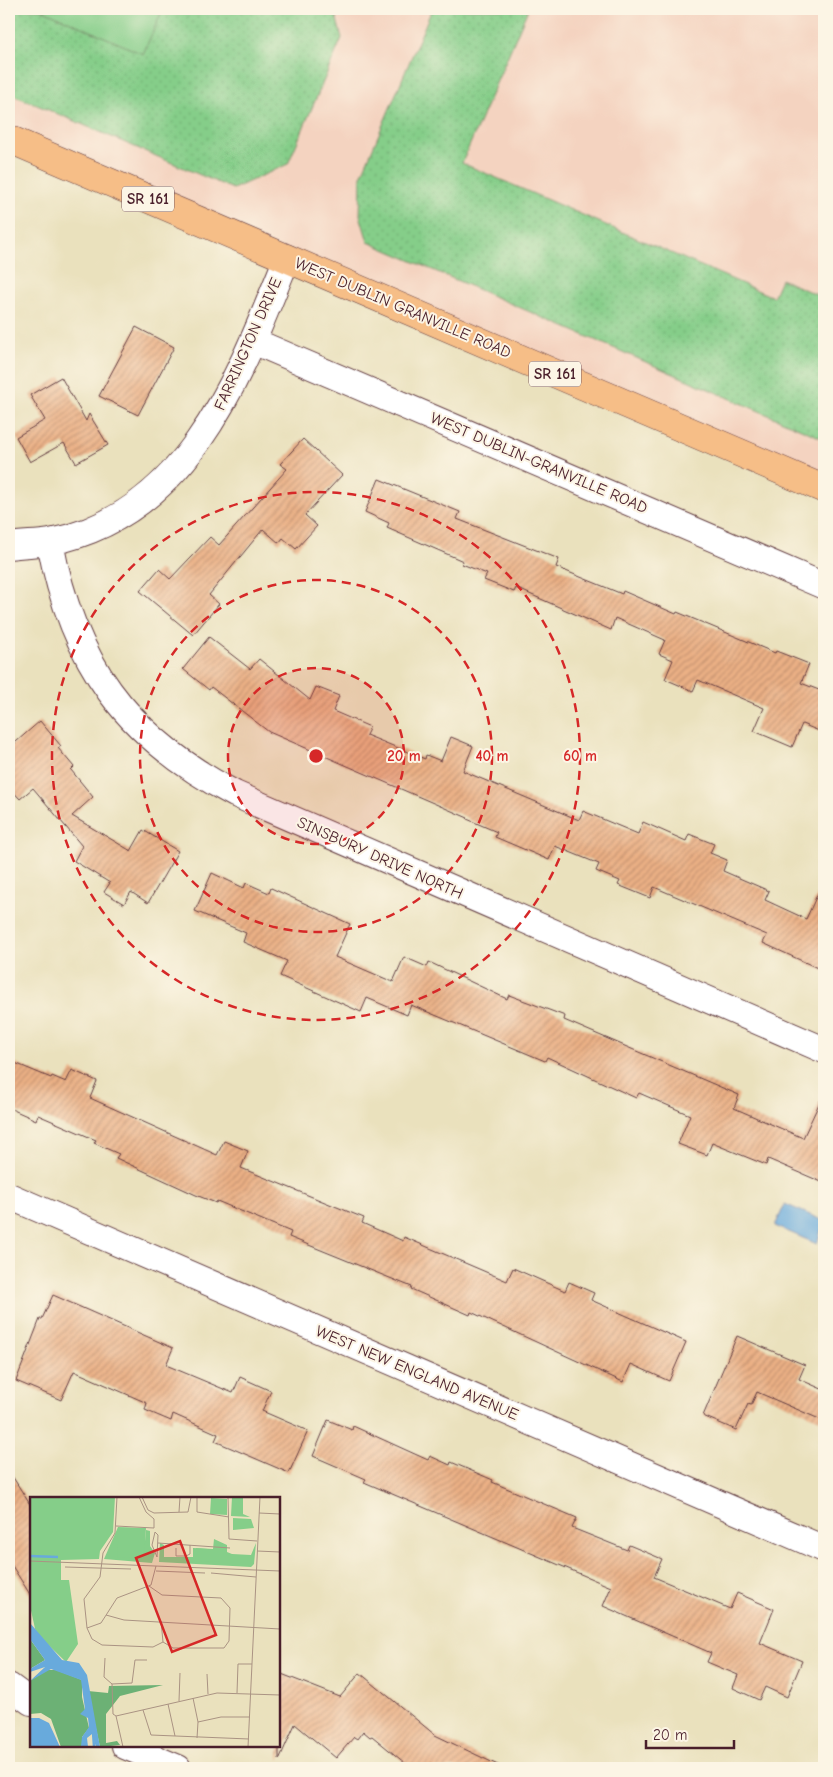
<svg xmlns="http://www.w3.org/2000/svg" width="833" height="1777" font-family="'Comic Neue',sans-serif">
  <defs>
    <pattern id="grass-dots" width="8" height="8" patternUnits="userSpaceOnUse" patternTransform="scale(1.25)"><rect width="8" height="8" fill="#85ce89"/><path d="M2 2h.1M6 6h.1" fill="none" stroke="#74b076" stroke-width="1.8" stroke-linecap="round"/></pattern>
    <pattern id="building-hatch" width="6" height="6" patternUnits="userSpaceOnUse" patternTransform="scale(1.25)"><rect width="6" height="6" fill="#ebb085"/><path d="M-1 1l2-2M0 6l6-6M5 7l2-2" fill="none" stroke="#c08f6d"/></pattern>
  </defs>
  <rect width="100%" height="100%" fill="#fcf5e5"/>
  <filter id="ink" filterUnits="userSpaceOnUse"><feTurbulence type="fractalNoise" baseFrequency=".02" numOctaves="2"/><feDisplacementMap in="SourceGraphic" scale="10" xChannelSelector="R" yChannelSelector="G"/><feConvolveMatrix kernelMatrix="1 2 1 2 8 2 1 2 1" color-interpolation-filters="sRGB"/></filter>
  <filter id="wash" filterUnits="userSpaceOnUse"><feTurbulence type="fractalNoise" baseFrequency=".0096" numOctaves="4" result="noise"/><feDisplacementMap in="SourceGraphic" scale="20" xChannelSelector="R" yChannelSelector="G"/><feGaussianBlur stdDeviation="1.12" result="paint"/><feColorMatrix in="noise" values="0 0 0 0 0 0 0 0 0 0 0 0 0 0 0 0 0 1.4 0 .05"/><feComposite in="paint" operator="in"/></filter>
  <g filter="url(#wash)">
    <rect width="100%" height="100%" fill="#eae1bd"/>
    <path fill="#f4d3c0" d="M 9,9 L 824,9 L 824,489 L 9,139 Z"/>
    <path fill="url(#grass-dots)" stroke="#68765a" d="M 9,9 L 334,9 L 342,38 L 288,164 L 233,189 L 9,93 Z
      M 432,9 L 528,9 L 462,163 L 773,297 L 781,279 L 824,298 L 824,439 L 368,242 L 360,215 L 361,176 Z"/>
    <path fill="#85ce89" stroke="#68765a" d="M 41,9 L 163,9 L 143,54 Z"/>
    <path fill="#68aadc" stroke="#596484" d="M 785,1204 L 824,1221 L 817,1244 L 775,1226 Z"/>
    <g id="blocks">
      <path fill="url(#building-hatch)" d="M 136,327 L 174,347 L 138,415 L 99,396 Z
        M 61,377 L 86,421 L 89,414 L 108,445 L 76,463 L 64,443 L 30,462 L 16,437 L 45,420 L 30,395 Z
        M 303,439 L 342,475 L 305,515 L 317,526 L 296,549 L 283,538 L 279,543 L 263,529 L 209,595 L 219,604 L 193,635 L 140,591 L 159,569 L 170,579 L 210,537 L 219,545 L 287,469 L 280,464 Z
        M 379,479 L 460,512 L 457,519 L 559,559 L 556,567 L 622,594 L 623,591 L 676,614 L 677,612 L 775,653 L 776,651 L 809,664 L 801,683 L 824,692 L 824,733 L 802,724 L 792,747 L 754,731 L 764,708 L 698,680 L 693,691 L 665,679 L 673,660 L 659,654 L 665,640 L 615,618 L 611,630 L 516,588 L 514,592 L 484,580 L 487,574 L 462,564 L 463,561 L 387,528 L 389,523 L 365,512 Z
        M 209,637 L 250,669 L 259,659 L 310,700 L 316,687 L 339,696 L 333,711 L 370,727 L 366,735 L 425,759 L 426,755 L 441,761 L 451,737 L 473,746 L 463,771 L 579,820 L 583,811 L 638,834 L 643,822 L 686,841 L 689,834 L 714,844 L 710,853 L 727,860 L 723,871 L 769,891 L 765,900 L 806,919 L 824,880 L 824,971 L 763,943 L 767,935 L 654,887 L 650,898 L 618,885 L 620,881 L 596,871 L 599,864 L 555,846 L 549,860 L 495,837 L 497,832 L 467,819 L 468,818 L 269,732 L 211,687 L 209,690 L 183,669 Z
        M 40,721 L 61,746 L 58,748 L 74,767 L 71,770 L 93,797 L 72,816 L 131,851 L 143,830 L 178,851 L 148,903 L 131,892 L 124,904 L 104,892 L 110,883 L 74,861 L 82,846 L 33,788 L 20,799 L 9,787 L 9,748 Z
        M 212,873 L 244,888 L 246,883 L 269,893 L 271,888 L 350,924 L 335,957 L 393,982 L 404,957 L 427,967 L 429,962 L 507,999 L 509,995 L 565,1016 L 564,1020 L 739,1095 L 734,1108 L 803,1138 L 824,1093 L 824,1183 L 768,1159 L 766,1165 L 712,1143 L 707,1155 L 678,1144 L 690,1115 L 639,1093 L 636,1098 L 547,1057 L 545,1061 L 411,1005 L 407,1015 L 367,998 L 361,1012 L 280,976 L 287,961 L 243,942 L 246,933 L 195,911 Z
        M 15,1063 L 51,1078 L 52,1076 L 66,1082 L 72,1070 L 97,1081 L 90,1098 L 217,1155 L 224,1141 L 248,1151 L 241,1168 L 364,1218 L 362,1223 L 403,1241 L 404,1237 L 507,1281 L 513,1268 L 565,1291 L 569,1282 L 594,1293 L 591,1300 L 686,1342 L 669,1381 L 631,1364 L 623,1382 L 471,1312 L 470,1315 L 411,1289 L 412,1287 L 289,1237 L 291,1232 L 217,1201 L 216,1203 L 196,1195 L 131,1165 L 116,1158 L 119,1154 L 94,1143 L 96,1140 L 38,1115 L 36,1120 L 9,1108 L 9,1077 Z
        M 53,1295 L 173,1348 L 166,1365 L 233,1393 L 240,1377 L 271,1391 L 262,1411 L 308,1431 L 289,1473 L 215,1441 L 218,1434 L 173,1414 L 171,1421 L 145,1410 L 147,1403 L 74,1371 L 61,1400 L 16,1381 L 40,1319 L 42,1319 Z
        M 737,1336 L 805,1365 L 799,1379 L 824,1390 L 824,1421 L 757,1392 L 751,1405 L 748,1404 L 736,1430 L 703,1416 Z
        M 328,1420 L 352,1430 L 353,1426 L 428,1460 L 430,1456 L 450,1465 L 451,1462 L 493,1480 L 492,1482 L 577,1518 L 572,1528 L 627,1550 L 629,1545 L 662,1559 L 654,1577 L 730,1609 L 737,1593 L 774,1609 L 760,1643 L 802,1661 L 787,1697 L 765,1687 L 759,1700 L 733,1688 L 738,1675 L 707,1662 L 711,1653 L 603,1606 L 611,1587 L 364,1482 L 366,1479 L 313,1456 Z
        M 9,1471 L 31,1506 L 31,1596 L 9,1561 Z
        M 279,1673 L 340,1697 L 360,1673 L 435,1735 L 504,1768 L 411,1768 L 372,1736 L 370,1737 L 363,1731 L 357,1739 L 354,1737 L 336,1758 L 295,1724 L 279,1760 Z"/>
    </g>
  </g>
  <g filter="url(#ink)">
    <use href="#blocks" fill-opacity="0" stroke="#623c41" stroke-width="1"/>
    <g fill="none" stroke-linecap="round" stroke-linejoin="round">
      <defs>
        <path id="minor" d="M 253,341 L 824,586
          M 50,542 C 72,662 126,737 235,794 L 824,1050
          M 9,546 C 22,544 37,544 50,542 C 190,515 240,374 287,258
          M 9,1196 L 824,1549
          M 9,1686 L 31,1702
          M 125,1746 L 178,1768"/>
        <path id="primary" d="M 9,139 L 824,489"/>
      </defs>
      <use href="#minor" stroke="#623c41" stroke-width="28"/>
      <use href="#primary" stroke="#623c41" stroke-width="29"/>
      <use href="#minor" stroke="#fff" stroke-width="26"/>
      <use href="#primary" stroke="#f6be87" stroke-width="28"/>
    </g>
  </g>
  <circle cx="316" cy="756" r="88" fill="#d62828" fill-opacity=".12"/>
  <g fill="none" stroke="#d62828" stroke-width="2.5" stroke-dasharray="9 6">
    <circle cx="316" cy="756" r="88"/>
    <circle cx="316" cy="756" r="176"/>
    <circle cx="316" cy="756" r="264"/>
  </g>
  <g text-anchor="middle" dominant-baseline="central" stroke-width="4" stroke-linejoin="round" paint-order="stroke">
    <g fill="#fcf5e5" stroke="#7f5f63" stroke-width="1">
      <rect x="122" y="186.5" width="52" height="25" rx="4"/>
      <rect x="529" y="361.5" width="52" height="25" rx="4"/>
    </g>
    <g font-size="15" font-weight="bold" fill="#4a1f2b">
      <text x="148" y="199">SR 161</text>
      <text x="555" y="374">SR 161</text>
    </g>
    <g font-size="16" fill="#4a1f2b" stroke="#fcf5e5">
      <text transform="translate(403 308) rotate(23)">WEST DUBLIN GRANVILLE ROAD</text>
      <text transform="translate(248 344) rotate(-66)">FARRINGTON DRIVE</text>
      <text transform="translate(539 463) rotate(23)">WEST DUBLIN-GRANVILLE ROAD</text>
      <text transform="translate(380 858) rotate(24)">SINSBURY DRIVE NORTH</text>
      <text transform="translate(417 1373) rotate(23)">WEST NEW ENGLAND AVENUE</text>
    </g>
  </g>
  <g transform="translate(30 1497)">
    <rect width="250" height="250" fill="#eae1bd"/>
    <path d="M 202,0 L 213,1 L 213,17 L 220,20 L 201,19 ZM 88,30 L 115,44 L 116,33 L 120,34 L 120,49 L 125,56 L 122,66 L 74,62 ZM 184,42 L 197,48 L 197,55 L 202,57 L 221,58 L 226,46 L 224,67 L 221,70 L 129,65 L 130,46 L 134,48 L 134,60 L 163,60 L 163,51 L 183,52 Z" fill="#85ce89"/>
    <path d="M 0,142 L 15,163 L 0,172 ZM 16,173 L 26,173 L 52,183 L 52,200 L 59,231 L 52,240 L 52,250 L 31,250 L 21,222 L 11,216 L 0,217 L 0,184 ZM 133,188 L 90,199 L 76,217 L 76,246 L 87,244 L 90,248 L 70,250 L 58,194 L 78,196 L 79,189 Z" fill="#6cb175"/>
    <path d="M 0,0 L 85,0 L 83,35 L 70,54 L 69,62 L 31,63 L 31,83 L 39,83 L 48,147 L 36,165 L 6,136 L 0,109 ZM 181,1 L 197,2 L 197,18 L 180,17 ZM 203,21 L 221,22 L 224,31 L 203,33 ZM 88,30 L 116,31 L 114,61 L 87,60 ZM 166,51 L 190,53 L 190,65 L 166,64 Z" fill="#85ce89"/>
    <path d="M 0,126 L 32,163 L 49,166 L 57,178 L 70,250 L 66,250 L 62,237 L 57,241 L 58,250 L 51,249 L 52,240 L 59,230 L 58,221 L 50,217 L 55,212 L 51,183 L 21,172 L 0,184 L 15,170 L 0,175 L 0,172 L 15,163 L 0,142 ZM 0,221 L 9,221 L 19,226 L 30,250 L 0,250 Z" fill="#68aadc"/>
    <path fill="none" stroke="#68aadc" stroke-width="2.5" d="M 0,59 L 28,60M 63,235 L 64,250"/>
    <path fill="none" stroke="#aa9383" stroke-width="1" d="M 87,0 L 85,36 L 73,56 L 70,80 L 54,102 L 57,131 L 62,142 L 72,148 L 123,150 L 133,145M 112,0 L 118,13 L 124,16 L 158,15 L 161,0M 167,0 L 167,15 L 199,20M 198,0 L 199,42 L 227,44M 149,15 L 150,0M 229,16 L 250,17M 86,29 L 124,31 L 124,22 L 116,15 L 109,0M 125,35 L 128,38 L 127,60 L 122,48 ZM 128,46 L 200,51M 146,51 L 146,59 L 156,59 L 160,57 L 160,48M 227,54 L 250,55M 0,64 L 250,74M 35,70 L 101,72M 126,74 L 175,76M 181,76 L 226,80M 119,89 L 132,98 L 191,101 L 200,111 L 199,144 L 194,151 L 143,151 L 133,145M 76,118 L 94,123 L 250,132M 131,124 L 133,145M 57,131 L 71,126 L 87,101 L 121,88 L 126,69M 75,161 L 74,180 L 82,187M 177,177 L 178,197M 82,187 L 102,186 L 105,163 L 117,163M 82,187 L 83,217 L 86,219M 207,196 L 208,167 L 222,167M 163,201 L 168,225 L 167,241M 149,204 L 150,176M 138,207 L 145,239M 113,213 L 121,238 L 219,242M 86,219 L 187,196 L 250,198M 86,219 L 93,250M 168,225 L 191,220 L 220,220M 218,250 L 230,0"/>
    <path fill="#d62828" fill-opacity="0.15" stroke="#d62828" stroke-width="2.5" d="M 150,44 L 186,138 L 142,155 L 106,61 Z"/>
    <rect width="250" height="250" fill="none" stroke="#4a1f2b" stroke-width="2.5"/>
  </g>
  <circle cx="316" cy="756" r="8" fill="#d62828" stroke="#fcf5e5" stroke-width="2.5"/>
  <g font-size="15" text-anchor="middle" font-weight="bold" fill="#d62828" stroke="#fcf5e5" stroke-width="4" stroke-linejoin="round" paint-order="stroke">
    <text x="404" y="761">20 m</text>
    <text x="492" y="761">40 m</text>
    <text x="580" y="761">60 m</text>
  </g>
  <rect width="833" height="1777" fill="none" stroke="#fcf5e5" stroke-width="30"/>
  <path d="M646 1740v8h88v-8" fill="none" stroke="#4a1f2b" stroke-width="2.5"/>
  <text x="653" y="1740" font-size="15" fill="#4a1f2b" stroke="#fcf5e5" stroke-width="4" paint-order="stroke">20 m</text>
</svg>
